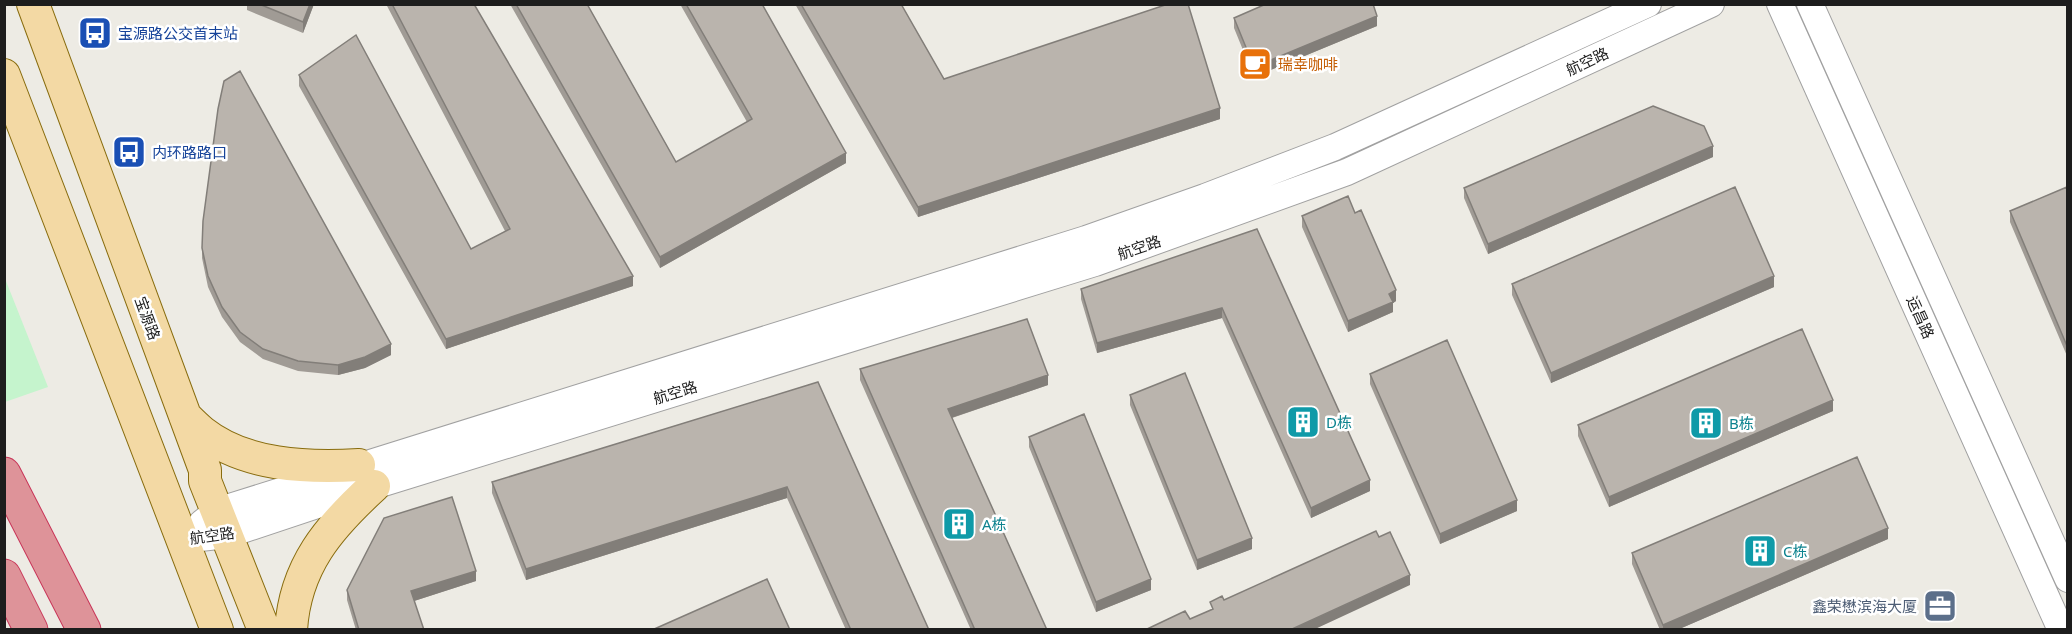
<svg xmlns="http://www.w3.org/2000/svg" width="2072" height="634" font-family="'Noto Sans','Noto Sans SC',sans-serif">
  <rect width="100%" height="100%" fill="#edebe4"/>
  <path fill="#c5f4cd" d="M 4,276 L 48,387 L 5,402 L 4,402 Z"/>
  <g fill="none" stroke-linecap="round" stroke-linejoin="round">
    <defs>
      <path id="tertiary" d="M 1780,4 L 2061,630
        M 1810,4 L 2068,579
        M 202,523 L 217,511 L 1086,239 L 1205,197 L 1335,147 L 1648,4
        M 182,540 L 227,535 L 374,486 L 1095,263 L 1347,172 L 1711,4"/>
      <path id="primary" d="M 33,4 L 205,470 L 205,481 L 264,630
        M 4,75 L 217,630
        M 185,416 C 190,421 196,427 202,432 C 245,466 307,468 359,465
        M 291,630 C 295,566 329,527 374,486"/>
      <path id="motorway" d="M 4,474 L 84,630
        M 4,576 L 31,630"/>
    </defs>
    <use href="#tertiary" stroke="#a1a1a1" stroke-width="28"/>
    <use href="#primary" stroke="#886c0e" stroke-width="34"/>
    <use href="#motorway" stroke="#c83558" stroke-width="35"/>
    <use href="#tertiary" stroke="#fff" stroke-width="26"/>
    <use href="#primary" stroke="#f3d9a4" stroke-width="32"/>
    <use href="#motorway" stroke="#de9399" stroke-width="33"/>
  </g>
  <path fill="#a09b95" d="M 247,4 L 314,4 L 303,33 L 247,10 Z
    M 386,4 L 474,4 L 633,286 L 446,349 L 299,86 L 299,75 L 471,249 L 505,231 Z
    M 510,4 L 587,4 L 676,162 L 747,122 L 680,4 L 762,4 L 846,163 L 660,268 Z
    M 795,4 L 901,4 L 944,79 L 1220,119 L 918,217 Z
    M 1234,18 L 1377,26 L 1254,77 L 1234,28 Z
    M 1713,157 L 1488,254 L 1464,198 L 1464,188 Z
    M 2067,187 L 2067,356 L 2010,222 L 2010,211 Z
    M 1302,216 L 1396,301 L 1393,303 L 1393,312 L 1348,332 L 1302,227 Z
    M 1257,229 L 1370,491 L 1311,518 L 1222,318 L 1097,353 L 1081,299 L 1081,289 Z
    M 202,248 L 391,355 L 365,368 L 338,375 L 298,371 L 263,359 L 240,342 L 222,317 L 208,287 L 202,258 Z
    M 1512,284 L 1774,287 L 1551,383 L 1512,295 Z
    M 860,369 L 1048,385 L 952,418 L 1047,630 L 971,630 L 860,380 Z
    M 1370,374 L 1517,511 L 1440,544 L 1370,384 Z
    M 818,382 L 929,630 L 846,630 L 787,498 L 526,580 L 492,493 L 492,482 Z
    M 1130,395 L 1252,549 L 1197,570 L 1130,405 Z
    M 1833,411 L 1609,507 L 1578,436 L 1578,425 Z
    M 1029,437 L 1151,590 L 1096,612 L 1029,447 Z
    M 1888,539 L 1677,630 L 1660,630 L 1632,564 L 1632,553 Z
    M 476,581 L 414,601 L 424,630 L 356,630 L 347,600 L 347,590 Z"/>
  <path fill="#827e79" d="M 310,4 L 314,4 L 303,33 L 303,22 Z
    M 1377,16 L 1377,26 L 1254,77 L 1254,67 Z
    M 1220,108 L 1220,119 L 918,217 L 918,207 Z
    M 1713,146 L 1713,157 L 1488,254 L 1488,244 Z
    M 846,153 L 846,163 L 660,268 L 660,257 Z
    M 633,276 L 633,286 L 446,349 L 446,339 Z
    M 1774,276 L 1774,287 L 1551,383 L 1551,373 Z
    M 1396,290 L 1396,301 L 1393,303 L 1393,312 L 1348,332 L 1348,321 L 1389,294 Z
    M 1222,308 L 1222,318 L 1097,353 L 1097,343 Z
    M 391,344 L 391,355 L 365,368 L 338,375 L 338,365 Z
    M 1048,375 L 1048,385 L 948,419 L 948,409 Z
    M 1833,400 L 1833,411 L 1609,507 L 1609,497 Z
    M 1370,480 L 1370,491 L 1311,518 L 1311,508 Z
    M 787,487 L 787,498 L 526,580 L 526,569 Z
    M 1517,500 L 1517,511 L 1440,544 L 1440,534 Z
    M 1888,528 L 1888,539 L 1677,630 L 1663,630 L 1663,625 Z
    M 1252,538 L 1252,549 L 1197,570 L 1197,560 Z
    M 476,571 L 476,581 L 411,602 L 411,591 Z
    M 1410,575 L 1410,585 L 1313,630 L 1290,630 Z
    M 1151,579 L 1151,590 L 1096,612 L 1096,602 Z"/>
  <path fill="#bab4ad" stroke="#827e79" stroke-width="1.5" d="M 259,4 L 310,4 L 303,22 Z
    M 392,4 L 474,4 L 633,276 L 446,339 L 299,75 L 356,35 L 471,249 L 510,229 Z
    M 516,4 L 587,4 L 676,162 L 752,119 L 686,4 L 762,4 L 846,153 L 660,257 Z
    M 801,4 L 901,4 L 944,79 L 1168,4 L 1188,4 L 1220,108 L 918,207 Z
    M 1266,4 L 1373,4 L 1377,16 L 1254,67 L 1234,18 Z
    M 240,71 L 391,344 L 365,357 L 338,365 L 298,361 L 263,349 L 240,332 L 222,307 L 208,276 L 202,248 L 203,221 L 218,109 L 224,81 Z
    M 1653,106 L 1704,126 L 1713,146 L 1488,244 L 1464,188 Z
    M 1735,187 L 1774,276 L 1551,373 L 1512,284 Z
    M 2067,187 L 2067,346 L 2010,211 Z
    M 1348,196 L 1355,213 L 1361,210 L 1396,290 L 1389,294 L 1393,302 L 1348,321 L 1302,216 Z
    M 1257,229 L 1370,480 L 1311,508 L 1222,308 L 1097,343 L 1081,289 Z
    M 1027,319 L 1048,375 L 948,409 L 1047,630 L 975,630 L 860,369 Z
    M 1802,329 L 1833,400 L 1609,497 L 1578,425 Z
    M 1447,340 L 1517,500 L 1440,534 L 1370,374 Z
    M 1185,373 L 1252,538 L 1197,560 L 1130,395 Z
    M 818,382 L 929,630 L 851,630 L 787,487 L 526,569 L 492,482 Z
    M 1084,414 L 1151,579 L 1096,602 L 1029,437 Z
    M 1857,457 L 1888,528 L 1663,625 L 1632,553 Z
    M 452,497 L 476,571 L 411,591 L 424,630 L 359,630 L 347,590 L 384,518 Z
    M 1376,531 L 1379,537 L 1390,532 L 1410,575 L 1290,630 L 1145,630 L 1185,611 L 1190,619 L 1213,609 L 1210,602 L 1222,596 L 1224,600 Z
    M 767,579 L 790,630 L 652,630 Z"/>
  <defs>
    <symbol id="bus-square" viewBox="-11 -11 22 22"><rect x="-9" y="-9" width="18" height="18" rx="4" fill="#1a4fb4" stroke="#fff"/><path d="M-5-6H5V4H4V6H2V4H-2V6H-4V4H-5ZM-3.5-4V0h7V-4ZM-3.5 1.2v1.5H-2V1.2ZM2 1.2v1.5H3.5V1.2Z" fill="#fff"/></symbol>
    <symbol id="cafe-square" viewBox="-11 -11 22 22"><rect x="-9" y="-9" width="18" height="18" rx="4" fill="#e8710a" stroke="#fff"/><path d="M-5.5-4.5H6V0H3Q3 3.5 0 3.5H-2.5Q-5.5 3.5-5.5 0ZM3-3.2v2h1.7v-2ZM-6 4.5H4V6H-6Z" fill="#fff"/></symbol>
    <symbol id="building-square" viewBox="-11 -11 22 22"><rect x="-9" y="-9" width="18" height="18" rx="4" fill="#0f9aa8" stroke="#fff"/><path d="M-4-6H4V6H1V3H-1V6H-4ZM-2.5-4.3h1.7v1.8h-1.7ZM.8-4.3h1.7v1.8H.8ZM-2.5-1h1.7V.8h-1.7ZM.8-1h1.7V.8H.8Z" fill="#fff"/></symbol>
    <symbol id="office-square" viewBox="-11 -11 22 22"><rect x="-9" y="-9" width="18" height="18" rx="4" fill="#5c6f8a" stroke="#fff"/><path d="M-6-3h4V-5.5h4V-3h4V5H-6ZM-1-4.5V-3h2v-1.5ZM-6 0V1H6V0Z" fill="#fff"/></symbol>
  </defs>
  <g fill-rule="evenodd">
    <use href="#bus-square" x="76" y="14" width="38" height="38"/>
    <use href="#cafe-square" x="1236" y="45" width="38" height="38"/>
    <use href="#bus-square" x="110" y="133" width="38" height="38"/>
    <use href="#building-square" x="1284" y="403" width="38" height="38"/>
    <use href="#building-square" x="1687" y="404" width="38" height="38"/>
    <use href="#building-square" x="940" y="505" width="38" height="38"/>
    <use href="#building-square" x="1741" y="532" width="38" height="38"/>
    <use href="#office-square" x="1921" y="587" width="38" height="38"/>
  </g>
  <g text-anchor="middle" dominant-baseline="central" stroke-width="5" stroke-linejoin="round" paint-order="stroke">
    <g font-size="15" fill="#164399" stroke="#fff" text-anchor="start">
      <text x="118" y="33">宝源路公交首末站</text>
      <text x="152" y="152">内环路路口</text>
    </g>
    <g font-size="15" fill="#1d1d1d" stroke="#fff">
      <text transform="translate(1587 61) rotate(-25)">航空路</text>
      <text transform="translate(1139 247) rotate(-19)">航空路</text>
      <text transform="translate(1921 317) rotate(66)">运昌路</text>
      <text transform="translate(148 318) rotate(70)">宝源路</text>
      <text transform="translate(675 392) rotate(-17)">航空路</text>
      <text transform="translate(212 535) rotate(-8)">航空路</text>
    </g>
    <g font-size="15" fill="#c56008" stroke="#fff" text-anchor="start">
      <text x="1278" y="64">瑞幸咖啡</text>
    </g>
    <g font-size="15" fill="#0d838f" stroke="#fff" text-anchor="start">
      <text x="1326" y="422">D栋</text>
      <text x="1729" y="423">B栋</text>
      <text x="982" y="524">A栋</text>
      <text x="1783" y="551">C栋</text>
    </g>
    <g font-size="15" fill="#4e5e75" stroke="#fff" text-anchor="end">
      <text x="1917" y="606">鑫荣懋滨海大厦</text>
    </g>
  </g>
  <rect width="2072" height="634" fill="none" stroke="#1d1d1d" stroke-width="12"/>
</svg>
